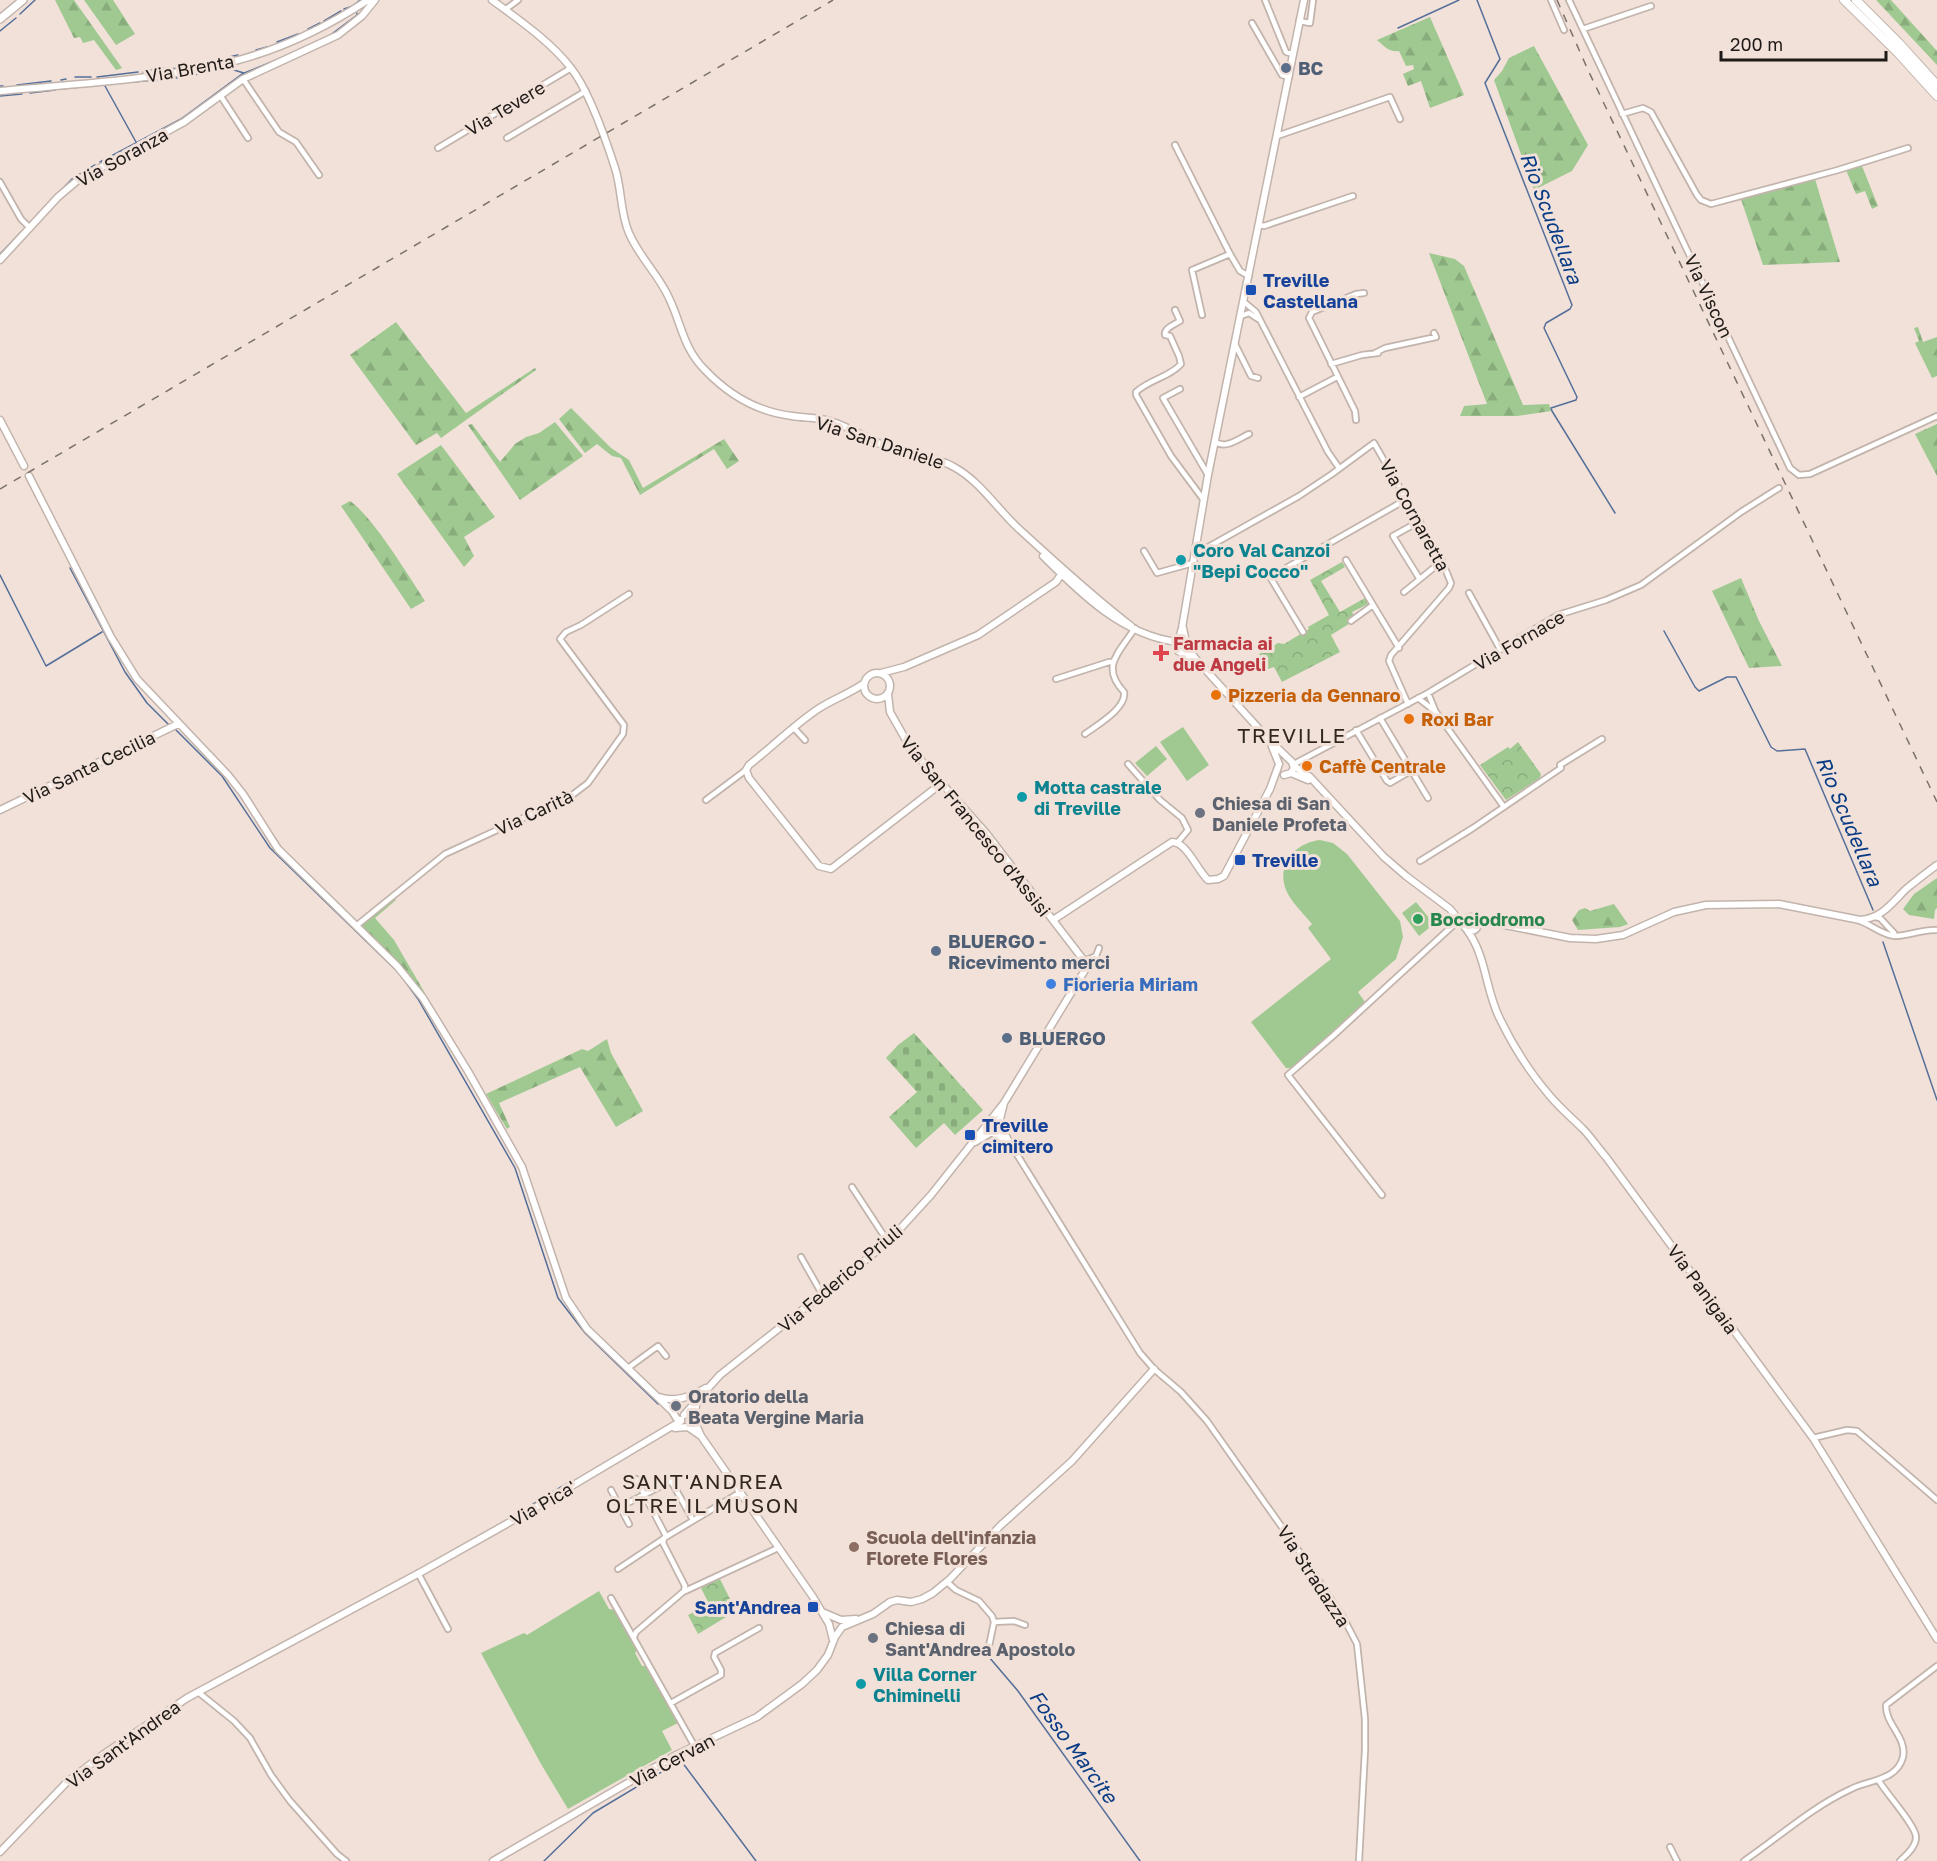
<svg xmlns="http://www.w3.org/2000/svg" width="1937" height="1861" font-family="'Golos Text',sans-serif">
  <defs>
    <pattern id="forest-firs" width="22" height="20" patternUnits="userSpaceOnUse" patternTransform="scale(1.5)"><rect width="22" height="20" fill="#a0c991"/><path d="M5 1l3.5 6h-7zM16 11l3.5 6h-7z" fill="#89ac7c"/></pattern>
    <pattern id="cemetery-stones" width="16" height="16" patternUnits="userSpaceOnUse" patternTransform="scale(1.5)"><rect width="16" height="16" fill="#a0c991"/><path d="M2 7V4a2 2 0 0 1 4 0v3zM10 15v-3a2 2 0 0 1 4 0v3z" fill="#89ac7c"/></pattern>
    <pattern id="park-crowns" width="20" height="18" patternUnits="userSpaceOnUse" patternTransform="scale(1.5)"><rect width="20" height="18" fill="#a0c991"/><path d="M2 6a3 3 0 1 1 6 0M12 15a3 3 0 1 1 6 0" fill="none" stroke="#89ac7c"/></pattern>
  </defs>
  <rect width="100%" height="100%" fill="#f1e1d9"/>
  <path fill="url(#forest-firs)" d="M 55,0 L 74,0 L 122,68 L 116,70 L 94,40 L 83,43 L 80,37 L 74,38 Z
    M 84,0 L 113,0 L 135,34 L 116,45 Z
    M 1876,0 L 1891,0 L 1937,51 L 1937,65 Z
    M 1430,17 L 1464,95 L 1430,108 L 1421,81 L 1408,86 L 1403,74 L 1414,69 L 1413,65 L 1406,66 L 1399,51 C 1390,53 1384,46 1377,40 Z
    M 1534,46 L 1588,145 L 1572,171 L 1534,190 L 1494,80 L 1502,71 L 1509,58 Z
    M 1862,166 L 1878,206 L 1872,209 L 1865,191 L 1856,194 L 1846,170 Z
    M 1815,179 L 1840,262 L 1763,265 L 1741,199 Z
    M 1429,253 L 1455,259 L 1464,266 L 1523,405 L 1549,404 L 1551,411 L 1517,416 L 1460,416 L 1464,406 L 1487,404 Z
    M 396,322 L 466,413 L 535,368 L 536,370 L 441,438 L 437,433 L 416,445 L 350,355 Z
    M 1918,327 L 1923,342 L 1937,337 L 1937,376 L 1932,378 L 1915,343 L 1919,341 L 1914,328 Z
    M 571,408 L 611,448 L 629,460 L 643,488 L 724,439 L 739,461 L 727,469 L 714,449 L 640,495 L 621,458 L 612,456 L 597,444 L 585,453 L 559,419 Z
    M 555,422 L 583,456 L 520,500 L 468,425 L 472,424 L 500,462 L 515,444 L 526,437 L 539,433 Z
    M 1937,424 L 1937,476 L 1915,434 Z
    M 441,445 L 495,517 L 464,537 L 474,556 L 464,567 L 397,474 Z
    M 350,501 C 373,517 408,575 425,601 L 411,609 L 341,506 Z
    M 1741,578 L 1759,621 L 1782,666 L 1749,668 L 1712,591 Z
    M 1937,878 L 1937,908 L 1935,910 L 1934,919 L 1909,915 L 1903,909 L 1914,894 Z
    M 394,897 L 396,900 L 375,918 L 394,940 L 433,1007 L 406,971 L 362,927 L 365,921 Z
    M 1614,904 L 1628,924 L 1620,927 L 1578,930 L 1572,920 L 1579,910 L 1585,908 L 1590,911 Z
    M 607,1039 L 611,1053 L 643,1111 L 616,1127 L 580,1067 L 499,1103 L 510,1127 L 507,1129 L 486,1094 L 582,1049 L 588,1051 Z"/>
  <path fill="url(#cemetery-stones)" d="M 914,1033 L 983,1110 L 955,1135 L 944,1123 L 916,1148 L 889,1117 L 917,1092 L 886,1058 L 898,1045 Z"/>
  <path fill="url(#park-crowns)" d="M 1342,562 L 1345,567 L 1321,581 L 1340,612 L 1365,598 L 1368,604 L 1352,612 L 1355,617 L 1352,622 L 1331,635 L 1340,652 L 1282,682 L 1274,667 L 1268,669 L 1259,654 L 1278,643 L 1284,644 L 1309,629 L 1308,627 L 1329,615 L 1310,580 Z
    M 1518,742 L 1541,774 L 1540,778 L 1506,800 L 1480,765 L 1508,747 L 1510,749 Z
    M 720,1579 L 736,1611 L 698,1634 L 688,1615 L 709,1604 L 701,1588 Z"/>
  <path fill="#a0c991" d="M 1183,727 L 1209,765 L 1187,781 L 1160,742 Z
    M 1156,746 L 1167,759 L 1147,776 L 1135,763 Z
    M 1320,840 L 1333,843 L 1347,854 L 1400,921 L 1403,937 L 1396,959 L 1358,992 L 1365,1002 L 1299,1063 L 1291,1068 L 1286,1068 L 1251,1022 L 1331,959 L 1308,928 L 1312,924 C 1304,914 1291,902 1286,890 C 1276,864 1295,843 1320,840 Z
    M 1416,902 L 1434,924 L 1419,936 L 1402,913 Z
    M 599,1591 L 609,1609 L 615,1610 L 638,1649 L 635,1653 L 642,1666 L 647,1666 L 678,1723 L 662,1731 L 672,1750 L 568,1809 L 541,1764 L 481,1653 L 524,1633 L 527,1635 Z"/>
  <g fill="none" stroke-linecap="round" stroke-linejoin="round">
    <path stroke="#556f99" stroke-width="1.5" d="M 1477,0 L 1500,59 L 1485,83 L 1572,305 L 1570,309 L 1546,323 L 1544,328 L 1577,397 L 1576,400 L 1551,408 L 1552,411 L 1615,513
      M 344,9 L 353,6 L 360,0
      M 20,14 L 35,0
      M 324,21 L 341,11
      M 1398,28 L 1459,0
      M 308,29 L 320,23
      M 0,31 L 16,18
      M 277,42 L 298,34
      M 312,44 L 329,36 L 357,15 L 357,13
      M 256,50 L 267,47
      M 215,60 L 238,55
      M 192,66 L 210,62
      M 143,72 L 161,68 L 170,69 L 186,67
      M 194,75 L 227,68 L 244,73
      M 75,77 L 91,77
      M 97,77 L 138,72
      M 61,80 L 66,79
      M 133,82 L 186,77
      M 17,85 L 51,81
      M 0,86 L 3,86
      M 105,86 L 136,142
      M 61,89 L 111,84
      M 30,93 L 55,90
      M 0,96 L 22,94
      M 100,162 L 181,119 L 242,74 L 286,56
      M 35,217 L 73,178 L 95,165
      M 0,254 L 23,230
      M 70,568 L 125,672 L 147,703 L 169,725
      M 0,575 L 46,666 L 102,632
      M 1664,631 L 1695,687 L 1699,691 L 1727,677 L 1736,677 L 1771,747 L 1777,751 L 1805,749 L 1873,910
      M 176,730 L 222,776 L 270,848 L 399,973 L 418,999 L 515,1168 L 558,1298 L 585,1333 L 658,1404
      M 1883,942 L 1937,1100
      M 530,1506 L 571,1481
      M 983,1650 L 1018,1691 L 1140,1861
      M 679,1758 L 756,1861
      M 544,1861 L 593,1813 L 680,1761"/>
    <defs>
      <path id="street" d="M 1265,0 L 1286,52 L 1293,54
        M 1551,0 L 1564,30
        M 1569,0 L 1790,468 L 1799,475 L 1810,474 L 1937,416
        M 506,9 L 518,0
        M 1299,21 L 1310,23 L 1313,0
        M 1252,23 L 1282,75 L 1289,77
        M 1583,29 L 1651,6
        M 243,79 L 279,132 L 296,142 L 319,175
        M 220,95 L 248,138
        M 1622,114 L 1643,108 L 1651,112 L 1697,195 L 1701,200 L 1711,204 L 1838,170 L 1908,148
        M 1277,136 L 1390,97 L 1400,119
        M 507,138 L 586,91
        M 1175,145 L 1230,254 L 1240,271 L 1249,276
        M 438,148 L 571,68
        M 0,182 L 21,219 L 30,228
        M 1259,225 L 1264,226 L 1353,196
        M 1244,302 L 1256,312 L 1328,452 L 1339,468
        M 1175,310 L 1180,321 C 1174,325 1164,328 1165,335 L 1170,336 L 1179,356 L 1181,364 C 1170,377 1150,379 1136,392 L 1136,395 L 1171,456 L 1203,499
        M 1202,315 L 1192,270 L 1230,254
        M 1241,316 L 1249,313 L 1258,319
        M 1235,344 L 1251,376 L 1258,378
        M 1375,353 L 1385,348 L 1436,337 L 1434,333
        M 1331,364 L 1362,355 L 1378,353
        M 1180,389 L 1163,398 L 1208,475
        M 1299,397 L 1337,377
        M 1356,420 L 1355,411 L 1309,318 L 1312,312 L 1356,294 L 1364,293
        M 1215,442 C 1227,449 1238,439 1249,434
        M 1144,551 L 1157,573 L 1193,563
        M 1194,555 L 1299,496 L 1332,474 L 1374,443 L 1442,561 L 1451,583 L 1449,588 L 1391,655 L 1389,661 L 1408,704
        M 1346,560 L 1399,648
        M 1419,578 L 1393,536 L 1420,521
        M 1404,592 L 1442,561
        M 1469,593 L 1500,649
        M 1351,621 L 1373,605
        M 1303,632 L 1270,577 L 1407,499
        M 1056,679 L 1109,662 L 1113,662
        M 1428,693 L 1435,710
        M 1418,698 L 1436,712 L 1504,807
        M 1380,718 L 1428,798
        M 794,728 L 805,740
        M 1356,730 L 1387,781 L 1390,783 L 1407,773
        M 1085,734 C 1097,725 1127,708 1124,692 C 1100,666 1119,653 1135,628
        M 1128,764 L 1160,800 L 1182,818 L 1188,830 L 1178,842
        M 1294,764 L 1428,693 L 1558,615 L 1606,600 L 1641,585 L 1741,512 L 1779,488
        M 706,800 L 746,770
        M 1420,861 L 1473,828 L 1561,768 L 1560,765 L 1602,739
        M 1875,917 L 1880,918 L 1894,933
        M 1860,921 C 1872,925 1882,935 1895,936 C 1909,936 1922,929 1937,930
        M 356,926 L 445,854 L 571,796 L 588,783 L 623,734 L 624,725 L 560,639 L 566,632 L 581,625 L 629,594
        M 1084,961 L 1096,956 L 1099,948
        M 1008,1140 L 1140,1353 L 1154,1369 L 1181,1392 L 1207,1421 L 1303,1557 L 1344,1619 L 1357,1644 L 1365,1719 L 1365,1750 L 1359,1861
        M 852,1187 L 888,1242
        M 1382,1195 L 1288,1075 L 1334,1035 L 1460,919
        M 801,1257 L 822,1294
        M 628,1368 L 658,1346 L 666,1356
        M 1813,1438 L 1847,1430 L 1857,1431 L 1937,1500
        M 636,1479 L 666,1536
        M 611,1490 L 629,1524
        M 620,1507 L 671,1481 L 693,1520
        M 618,1569 L 663,1539
        M 418,1573 L 448,1629
        M 947,1582 L 956,1590 L 979,1601 L 992,1616 L 994,1622 L 989,1646
        M 684,1591 L 685,1586 L 663,1543 L 664,1538 L 741,1492
        M 611,1598 L 695,1747
        M 994,1622 L 1014,1621 L 1025,1625
        M 634,1637 L 636,1632 L 683,1592 L 778,1548
        M 198,1692 L 234,1721 L 250,1738 L 271,1775 L 290,1801 L 337,1854 L 346,1861
        M 671,1703 L 721,1675 L 721,1670 L 714,1657 L 715,1653 L 759,1628
        M 1879,1781 C 1886,1793 1916,1826 1916,1837 C 1916,1847 1906,1855 1900,1861
        M 1670,1847 L 1677,1861
        M 1744,1861 C 1779,1837 1812,1807 1851,1789 C 1868,1780 1897,1781 1903,1757 C 1907,1737 1885,1724 1886,1705 L 1937,1666"/>
      <path id="secondary" d="M 492,0 C 519,20 550,41 571,68 C 589,91 606,140 615,168 C 622,189 620,213 629,233 C 639,257 659,275 669,298 C 682,325 683,348 705,370 C 728,394 758,412 792,416 C 804,418 817,417 830,421 C 854,428 875,444 899,452 C 917,458 937,457 954,467 C 981,482 997,509 1019,529 C 1055,562 1092,596 1131,626
        M 0,91 C 74,84 154,80 227,63 C 277,51 324,29 368,0
        M 0,260 L 58,197 L 78,180 L 184,122 L 243,79 L 338,35 L 362,16 L 375,0
        M 0,420 L 24,466
        M 29,476 L 111,637 L 137,679 L 228,775 L 243,794 L 278,849 L 397,966 L 423,998 L 469,1073 L 522,1167 L 566,1298 L 587,1329 L 672,1411 L 677,1419 L 681,1420
        M 1043,556 C 1080,593 1123,636 1178,642
        M 1183,628 L 1187,647 L 1195,658 L 1269,740 L 1292,762 L 1294,768 L 1291,773
        M 1178,642 L 1182,628 L 1208,475 L 1304,0
        M 1178,642 L 1176,645 L 1178,651 L 1194,658
        M864 686a13 13 0 1 1 26 0a13 13 0 1 1-26 0Z
        M 881,673 L 904,667 L 978,635 L 1056,582 L 1062,573
        M 863,684 C 849,694 833,699 818,709 C 794,725 772,747 749,765 L 746,770 L 749,778 L 819,866 L 831,869 L 942,783
        M 1271,744 L 1279,764
        M 1294,766 L 1310,777 L 1384,857 L 1406,876 L 1450,909 L 1464,926
        M 1284,775 L 1291,773 L 1308,780
        M 0,810 L 178,724
        M1464 924a7 7 0 1 1 14 0a7 7 0 1 1-14 0Z
        M 1475,919 L 1570,938 L 1596,939 L 1623,935 L 1674,912 L 1706,905 L 1779,904 L 1860,920 C 1882,918 1891,904 1906,889 C 1916,881 1926,873 1937,865
        M 1053,920 L 1172,842 C 1187,842 1197,870 1208,880 L 1218,879 L 1224,876 L 1270,789 L 1278,767
        M 1467,930 C 1487,957 1485,990 1500,1019 C 1513,1046 1531,1074 1550,1096 C 1560,1108 1572,1118 1583,1129 C 1591,1137 1598,1148 1606,1157 L 1813,1438 L 1937,1639
        M 990,1120 L 998,1121 L 1008,1140
        M 988,1123 L 989,1131 L 1007,1140
        M 999,1123 L 1004,1103
        M 975,1142 L 992,1132
        M 659,1397 C 676,1403 691,1396 706,1388
        M 697,1402 L 693,1418 L 701,1436 L 813,1597 L 829,1624 L 833,1640
        M 684,1415 L 720,1375 L 888,1242 L 931,1195 L 1004,1103 L 1085,970 L 1082,958 L 986,833 L 911,749 L 890,712 L 888,694
        M 675,1428 L 688,1427 L 701,1436
        M 822,1612 L 841,1620 L 856,1619
        M 0,1852 L 67,1782 L 104,1754 L 187,1698 L 423,1571 L 533,1509 L 681,1421
        M 493,1861 L 676,1755 L 757,1717 L 802,1684 L 817,1670 L 828,1655 L 835,1637 L 842,1627 L 873,1614 L 890,1602 L 897,1600 L 911,1602 L 922,1599 L 933,1593 L 950,1579 L 1001,1525 L 1072,1461 L 1154,1369"/>
      <path id="primary" d="M 0,19 L 23,0"/>
      <path id="highway" d="M 1844,0 L 1898,53 L 1937,96
        M 1856,0 L 1899,43 L 1937,85"/>
    </defs>
    <use href="#street" stroke="#c2b4ac" stroke-width="8"/>
    <use href="#secondary" stroke="#c2b4ac" stroke-width="9"/>
    <use href="#primary" stroke="#c2b4ac" stroke-width="10"/>
    <use href="#highway" stroke="#c2b4ac" stroke-width="10"/>
    <use href="#street" stroke="#fff" stroke-width="4.5"/>
    <use href="#secondary" stroke="#fff" stroke-width="6"/>
    <use href="#primary" stroke="#fff" stroke-width="7"/>
    <use href="#highway" stroke="#fff" stroke-width="8"/>
    <path stroke="#7b716c" stroke-width="1.5" stroke-dasharray="8 8" stroke-linecap="butt" d="M 1557,0 L 1588,70 L 1937,802
      M 0,489 L 833,0"/>
  </g>
  <g fill="#5c6f8a" stroke="#f1e1d9" stroke-width="2">
    <circle cx="1286" cy="68" r="6"/>
    <circle cx="936" cy="951" r="6"/>
    <circle cx="1007" cy="1038" r="6"/>
  </g>
  <g fill="#1a4fb4" stroke="#f1e1d9" stroke-width="2">
    <rect x="1245" y="284" width="12" height="12" rx="3"/>
    <rect x="1234" y="854" width="12" height="12" rx="3"/>
    <rect x="964" y="1129" width="12" height="12" rx="3"/>
    <rect x="807" y="1601" width="12" height="12" rx="3"/>
  </g>
  <g fill="#0f9aa8" stroke="#f1e1d9" stroke-width="2">
    <circle cx="1181" cy="560" r="6"/>
    <circle cx="1022" cy="797" r="6"/>
    <circle cx="861" cy="1684" r="6"/>
  </g>
  <path fill="#e0444e" stroke="#f1e1d9" stroke-width="2" d="M1158 644h6v6h6v6h-6v6h-6v-6h-6v-6h6z"/>
  <g fill="#e8710a" stroke="#f1e1d9" stroke-width="2">
    <circle cx="1216" cy="695" r="6"/>
    <circle cx="1409" cy="719" r="6"/>
    <circle cx="1307" cy="766" r="6"/>
  </g>
  <g fill="#6b7280" stroke="#f1e1d9" stroke-width="2">
    <circle cx="1200" cy="813" r="6"/>
    <circle cx="676" cy="1406" r="6"/>
    <circle cx="873" cy="1638" r="6"/>
  </g>
  <circle fill="#2e9e5b" stroke="#f1e1d9" stroke-width="2" cx="1418" cy="919" r="6"/>
  <circle fill="#3f7fe0" stroke="#f1e1d9" stroke-width="2" cx="1051" cy="984" r="6"/>
  <circle fill="#8d6e63" stroke="#f1e1d9" stroke-width="2" cx="854" cy="1547" r="6"/>
  <g text-anchor="middle" dominant-baseline="central" stroke-width="6" stroke-linejoin="round" paint-order="stroke">
    <g font-size="18" fill="#1f1a17" stroke="#f1e1d9">
      <text transform="translate(190 68) rotate(-10)">Via Brenta</text>
      <text transform="translate(505 108) rotate(-31)">Via Tevere</text>
      <text transform="translate(122 157) rotate(-29)">Via Soranza</text>
      <text transform="translate(1709 296) rotate(65)">Via Viscon</text>
      <text transform="translate(880 442) rotate(18)">Via San Daniele</text>
      <text transform="translate(1415 515) rotate(61)">Via Cornaretta</text>
      <text transform="translate(1519 640) rotate(-30)">Via Fornace</text>
      <text transform="translate(89 767) rotate(-26)">Via Santa Cecilia</text>
      <text transform="translate(534 812) rotate(-25)">Via Carità</text>
      <text transform="translate(976 826) rotate(51)">Via San Francesco d'Assisi</text>
      <text transform="translate(840 1278) rotate(-40)">Via Federico Priuli</text>
      <text transform="translate(1703 1289) rotate(54)">Via Panigaia</text>
      <text transform="translate(543 1503) rotate(-30)">Via Pica'</text>
      <text transform="translate(1314 1576) rotate(57)">Via Stradazza</text>
      <text transform="translate(123 1744) rotate(-36)">Via Sant'Andrea</text>
      <text transform="translate(672 1760) rotate(-28)">Via Cervan</text>
    </g>
    <g font-size="18" font-weight="bold" fill="#4e5e75" stroke="#f1e1d9" text-anchor="start">
      <text x="1298" y="68">BC</text>
      <text x="948" y="941">BLUERGO -<tspan x="948" dy="21">Ricevimento merci</tspan></text>
      <text x="1019" y="1038">BLUERGO</text>
    </g>
    <g font-size="18" font-weight="bold" fill="#164399" stroke="#f1e1d9" text-anchor="start">
      <text x="1263" y="280">Treville<tspan x="1263" dy="21">Castellana</tspan></text>
      <text x="1252" y="860">Treville</text>
      <text x="982" y="1125">Treville<tspan x="982" dy="21">cimitero</tspan></text>
      <text x="801" y="1607" text-anchor="end">Sant'Andrea</text>
    </g>
    <g font-size="18" font-weight="bold" fill="#0d838f" stroke="#f1e1d9" text-anchor="start">
      <text x="1193" y="550">Coro Val Canzoi<tspan x="1193" dy="21">"Bepi Cocco"</tspan></text>
      <text x="1034" y="787">Motta castrale<tspan x="1034" dy="21">di Treville</tspan></text>
      <text x="873" y="1674">Villa Corner<tspan x="873" dy="21">Chiminelli</tspan></text>
    </g>
    <g font-size="18" font-weight="bold" fill="#be3a42" stroke="#f1e1d9" text-anchor="start">
      <text x="1173" y="643">Farmacia ai<tspan x="1173" dy="21">due Angeli</tspan></text>
    </g>
    <g font-size="18" font-weight="bold" fill="#c56008" stroke="#f1e1d9" text-anchor="start">
      <text x="1228" y="695">Pizzeria da Gennaro</text>
      <text x="1421" y="719">Roxi Bar</text>
      <text x="1319" y="766">Caffè Centrale</text>
    </g>
    <g font-size="18" font-weight="bold" fill="#5b616d" stroke="#f1e1d9" text-anchor="start">
      <text x="1212" y="803">Chiesa di San<tspan x="1212" dy="21">Daniele Profeta</tspan></text>
      <text x="688" y="1396">Oratorio della<tspan x="688" dy="21">Beata Vergine Maria</tspan></text>
      <text x="885" y="1628">Chiesa di<tspan x="885" dy="21">Sant'Andrea Apostolo</tspan></text>
    </g>
    <g font-size="18" font-weight="bold" fill="#27864d" stroke="#f1e1d9" text-anchor="start">
      <text x="1430" y="919">Bocciodromo</text>
    </g>
    <g font-size="18" font-weight="bold" fill="#366cbe" stroke="#f1e1d9" text-anchor="start">
      <text x="1063" y="984">Fiorieria Miriam</text>
    </g>
    <g font-size="18" font-weight="bold" fill="#785e54" stroke="#f1e1d9" text-anchor="start">
      <text x="866" y="1537">Scuola dell'infanzia<tspan x="866" dy="21">Florete Flores</tspan></text>
    </g>
    <g font-size="20" font-style="italic" fill="#093c85" stroke="#f1e1d9">
      <text transform="translate(1552 218) rotate(69)">Rio Scudellara</text>
      <text transform="translate(1850 821) rotate(67)">Rio Scudellara</text>
      <text transform="translate(1074 1746) rotate(54)">Fosso Marcite</text>
    </g>
    <g font-size="21" letter-spacing="1.5" fill="#322720" stroke="#f1e1d9">
      <text x="1292" y="735">TREVILLE</text>
      <text x="703" y="1481">SANT'ANDREA<tspan x="703" dy="24">OLTRE IL MUSON</tspan></text>
    </g>
  </g>
  <path d="M1721 51v9h165v-9" fill="none" stroke="#1f1a17" stroke-width="3"/>
  <text x="1730" y="51" font-size="18" fill="#1f1a17" stroke="#f1e1d9" stroke-width="4.5" paint-order="stroke">200 m</text>
</svg>
